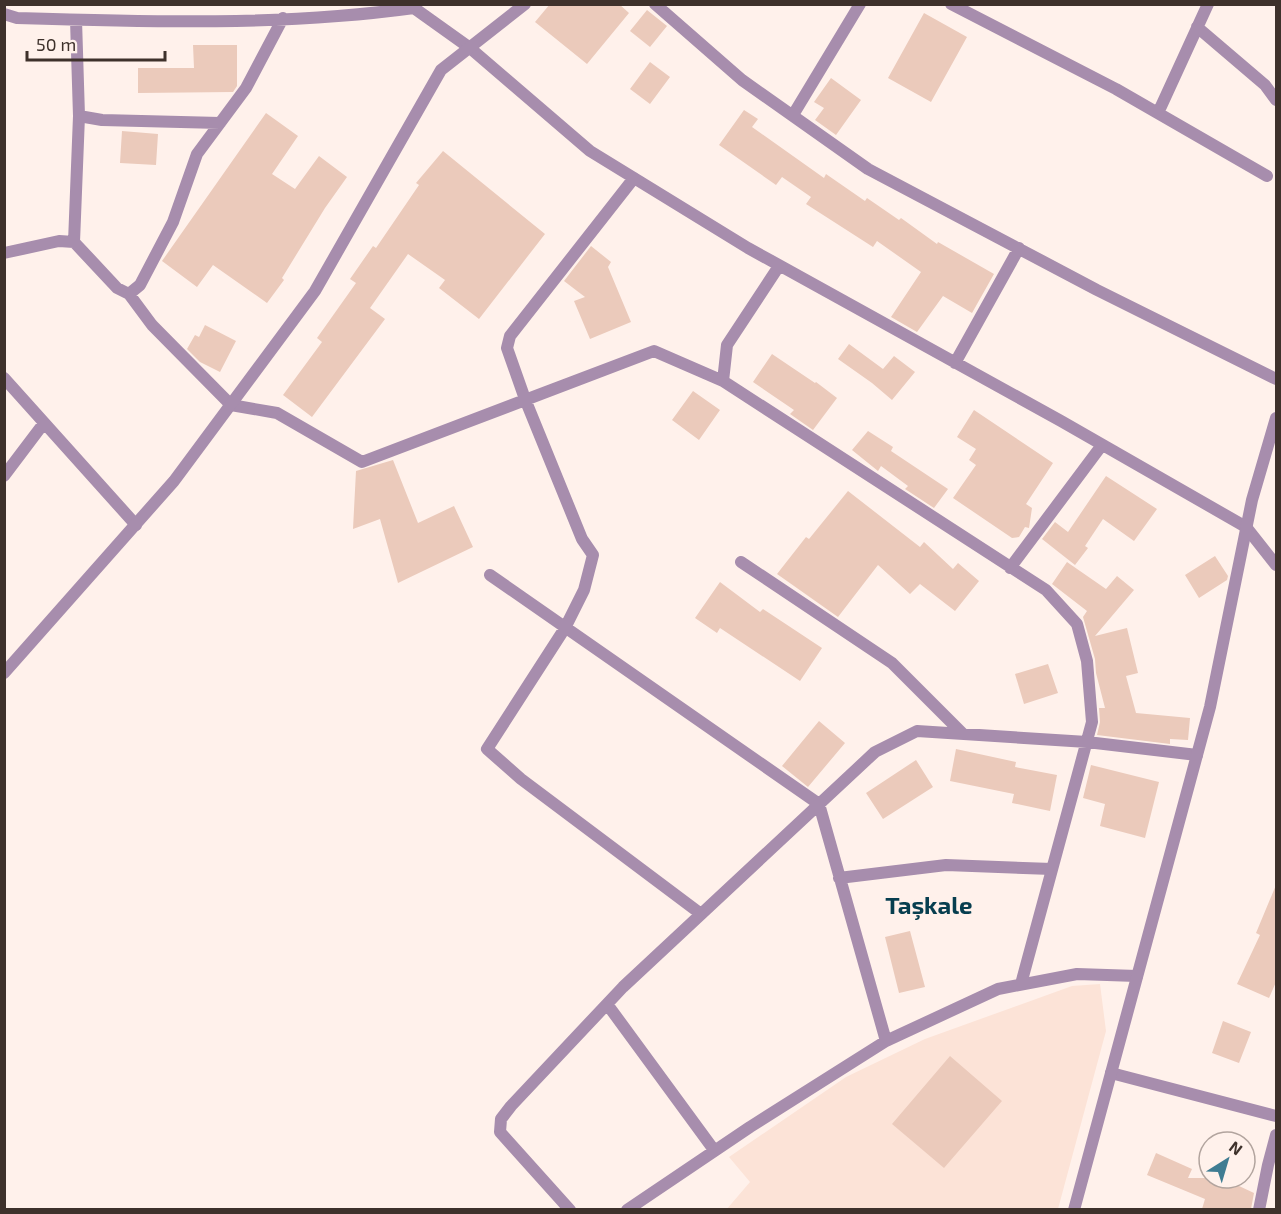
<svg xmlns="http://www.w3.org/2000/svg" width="1281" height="1214" font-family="'Exo 2',sans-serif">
  <rect width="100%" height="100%" fill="#fff1eb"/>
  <path fill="#fce3d7" d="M 1100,984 L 1106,1031 L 1058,1209 L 726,1210 L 750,1182 L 729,1157 L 846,1077 L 925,1039 L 1072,986 Z"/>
  <path fill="#ebcabb" d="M 550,4 L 619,4 L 629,13 L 587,64 L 535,22 Z
    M 647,10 L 667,26 L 650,47 L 630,31 Z
    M 924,13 L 967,37 L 931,102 L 888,78 Z
    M 193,45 L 237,45 L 237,86 L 233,92 L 138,93 L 138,68 L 194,68 Z
    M 650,62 L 670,77 L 650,104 L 630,89 Z
    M 831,78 L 861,100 L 836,135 L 815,120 L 824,108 L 814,102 Z
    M 744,110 L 758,119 L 752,127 L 824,178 L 826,174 L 865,201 L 867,198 L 899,220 L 901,218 L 937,244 L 938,242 L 994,274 L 972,313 L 943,296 L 917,332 L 891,317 L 921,272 L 877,241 L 873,247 L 806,204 L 811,197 L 782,177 L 776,185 L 719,145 Z
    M 266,113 L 298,136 L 272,174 L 295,189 L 319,156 L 347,177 L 325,208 L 282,278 L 284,280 L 267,303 L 213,265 L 197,287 L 162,261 Z
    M 122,131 L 158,134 L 156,165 L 120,163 Z
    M 443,151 L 545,234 L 479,319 L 439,288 L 445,280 L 408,254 L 370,308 L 385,319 L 312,417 L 283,395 L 322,342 L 317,338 L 356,283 L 350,279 L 373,246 L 376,248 L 419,185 L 416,183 Z
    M 591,246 L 611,262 L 608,267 L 631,322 L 590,339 L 574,301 L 585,297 L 564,281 Z
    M 205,325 L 236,341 L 220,372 L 200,362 L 187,349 L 195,335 L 199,337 Z
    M 849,344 L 883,369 L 894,356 L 915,372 L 892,400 L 872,383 L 838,359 Z
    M 772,354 L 815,383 L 816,382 L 837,398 L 813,430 L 790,414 L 794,410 L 753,382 Z
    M 693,391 L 720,410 L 699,440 L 672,420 Z
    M 974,410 L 1053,463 L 1026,504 L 1032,508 L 1029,528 L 1025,527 L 1019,537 L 1012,538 L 953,498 L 976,465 L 969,460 L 976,449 L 957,437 Z
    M 868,431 L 893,447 L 891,451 L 948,489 L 934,508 L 905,489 L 908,486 L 881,466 L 878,471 L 852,450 Z
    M 393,460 L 418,523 L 454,506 L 473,547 L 398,583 L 380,519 L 353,529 L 356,471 Z
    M 1106,476 L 1157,509 L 1134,541 L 1103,519 L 1085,546 L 1088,548 L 1075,565 L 1042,539 L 1055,522 L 1068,532 Z
    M 848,491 L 920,547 L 924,542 L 953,569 L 958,563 L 979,581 L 955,611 L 920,584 L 910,594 L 878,565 L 838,617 L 777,574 L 806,537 L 809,539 Z
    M 1215,556 L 1228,576 L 1227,580 L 1199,598 L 1185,575 Z
    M 1067,562 L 1106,589 L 1117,576 L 1134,590 L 1095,636 L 1127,628 L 1138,673 L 1126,676 L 1136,713 L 1190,718 L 1188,740 L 1170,739 L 1170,744 L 1097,735 L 1100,722 L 1099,708 L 1105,708 L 1096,673 L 1095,659 L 1083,617 L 1087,611 L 1052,584 Z
    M 720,582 L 760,612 L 763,609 L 822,648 L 800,681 L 720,628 L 717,633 L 695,618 Z
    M 1048,664 L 1058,693 L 1024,704 L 1015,674 Z
    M 819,721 L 845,743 L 808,787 L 782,766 Z
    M 956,749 L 1016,762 L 1015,767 L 1057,775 L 1050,811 L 1012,803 L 1014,794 L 950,781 Z
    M 916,760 L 933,787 L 883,819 L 866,793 Z
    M 1091,765 L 1159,782 L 1145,838 L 1100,826 L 1105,804 L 1083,798 Z
    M 1276,885 L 1276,982 L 1269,998 L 1237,984 L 1260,935 L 1256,933 Z
    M 910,931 L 925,987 L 899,993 L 885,937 Z
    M 1223,1021 L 1251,1032 L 1239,1063 L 1212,1053 Z
    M 950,1056 L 1002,1101 L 944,1168 L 892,1124 Z
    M 1156,1153 L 1192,1169 L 1188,1178 L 1222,1178 L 1254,1193 L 1251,1209 L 1202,1209 L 1205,1199 L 1147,1175 Z"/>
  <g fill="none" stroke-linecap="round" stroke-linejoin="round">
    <path stroke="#a78dad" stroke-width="12" d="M 412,4 L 414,8 L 470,48 L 590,151 L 748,248 L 1061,421 L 1246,527 L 1276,565
      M 655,4 L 742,80 L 868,169 L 1097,290 L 1276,379
      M 951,4 L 1116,89 L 1267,176
      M 4,14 L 17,18 C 149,22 283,26 414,8
      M 1197,27 L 1265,85 L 1276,100
      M 1158,113 L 1208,4
      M 793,115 L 860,4
      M 79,116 L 102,120 L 220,123
      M 634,178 L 510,336 L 507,348 L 525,399 L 582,539 L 593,555 L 584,590 L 565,628 L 487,749 L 521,779 L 701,914
      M 74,242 L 79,116 L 76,20
      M 4,253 L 59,241 L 74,242 L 117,288 L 129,294 L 152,325 L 231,405 L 277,413 L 362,462 L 654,351 L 723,381
      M 779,266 L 727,345 L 723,381 L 1046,590 L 1077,624 L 1087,661 L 1092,722 L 1021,984
      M 129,294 L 140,285 L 173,222 L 197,154 L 246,88 L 283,18
      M 955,363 L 1019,248
      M 4,378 L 136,525
      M 4,476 L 44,423
      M 741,562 L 892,663 L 963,734
      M 1010,568 L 1102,445
      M 490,575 L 819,804 L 886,1041
      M 839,878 L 946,865 L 1052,869
      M 607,1004 L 714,1150
      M 1111,1073 L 1276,1116
      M 570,1210 L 500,1132 L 501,1119 L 511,1106 L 623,987 L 875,752 L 917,731 L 1087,742 L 1197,755
      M 627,1210 L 750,1127 L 886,1041 L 998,989 L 1077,974 L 1137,976
      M 1259,1210 L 1268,1165 L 1276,1135"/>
    <path stroke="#a78dad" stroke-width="12" d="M 4,673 L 174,481 L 315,291 L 441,70 L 525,4
      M 1074,1210 L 1210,707 L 1252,500 L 1276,418"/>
  </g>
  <g text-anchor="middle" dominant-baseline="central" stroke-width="6" stroke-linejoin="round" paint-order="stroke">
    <g font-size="24" font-weight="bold" fill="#073e4f" stroke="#fff1eb">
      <text x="929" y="904">Taşkale</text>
    </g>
  </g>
  <rect width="1281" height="1214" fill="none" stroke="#3e312b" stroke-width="12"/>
  <g transform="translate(1227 1160) rotate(37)"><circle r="28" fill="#fff1eb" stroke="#b2a49e" stroke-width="1.5"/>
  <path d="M0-4.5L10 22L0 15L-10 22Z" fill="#3f7c92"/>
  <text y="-9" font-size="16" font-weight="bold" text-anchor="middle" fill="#3e312b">N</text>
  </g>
  <path d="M27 51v9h138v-9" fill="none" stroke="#3e312b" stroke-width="3"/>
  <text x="36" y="51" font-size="18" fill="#3e312b" stroke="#fff1eb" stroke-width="4.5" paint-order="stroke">50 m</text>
</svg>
